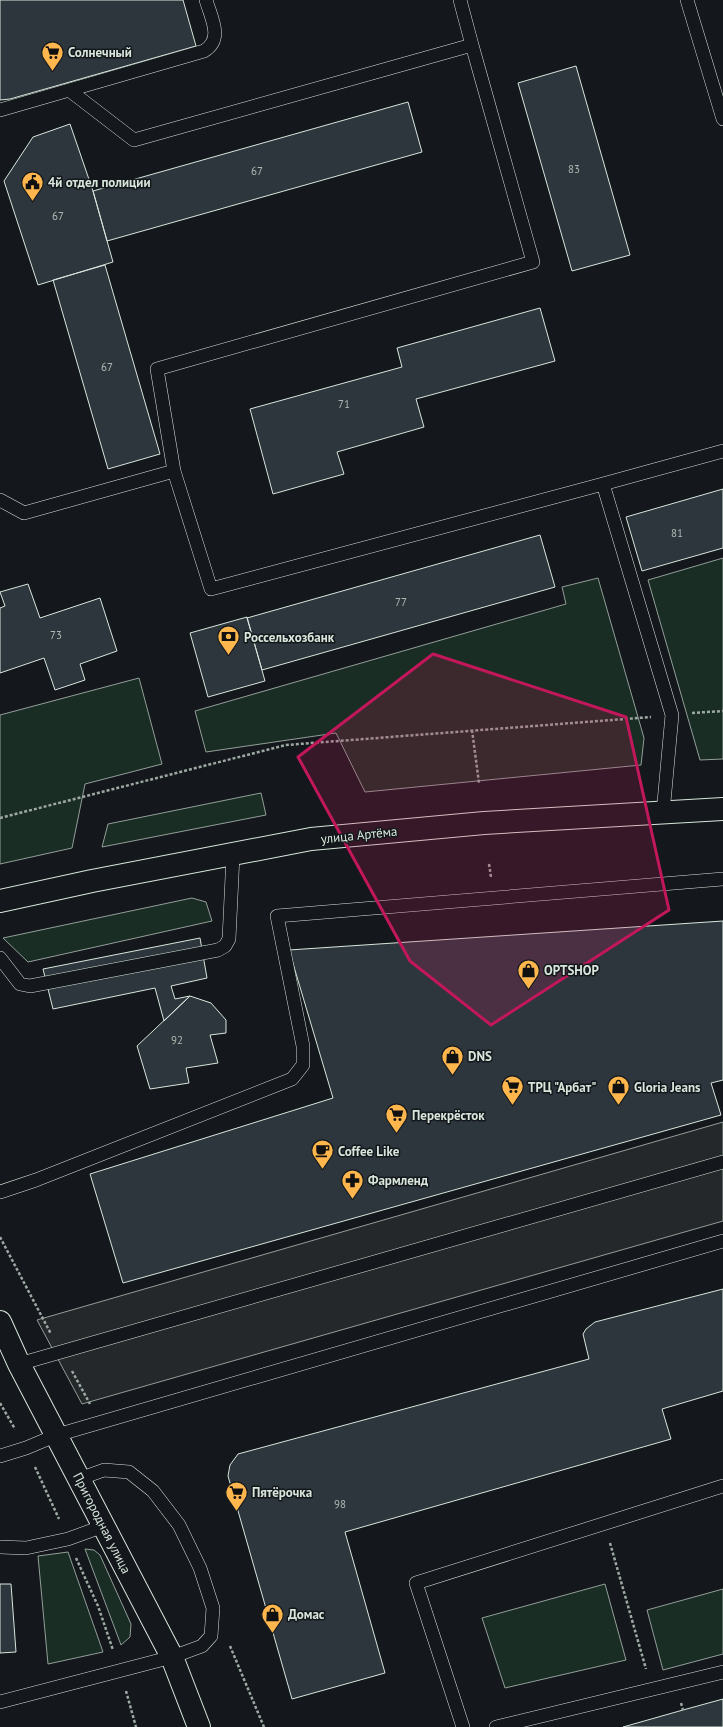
<svg xmlns="http://www.w3.org/2000/svg" width="723" height="1727" font-family="'PT Sans',sans-serif">
  <rect width="100%" height="100%" fill="#14181c"/>
  <path fill="#1a2d24" stroke="#939e99" d="M 723,558 L 723,759 L 700,760 L 648,580 Z
    M 598,578 L 644,738 L 641,765 L 365,792 L 336,733 L 206,752 L 195,711 L 566,604 L 562,587 Z
    M 139,678 L 162,764 L 85,784 L 72,848 L 0,864 L 0,715 Z
    M 261,793 L 266,815 L 102,847 L 108,824 Z
    M 192,898 L 206,902 L 212,921 L 28,962 L 3,938 Z
    M 85,1549 L 94,1550 L 100,1555 L 131,1624 L 130,1637 L 121,1645 Z
    M 68,1552 L 103,1652 L 48,1664 L 38,1556 Z
    M 605,1584 L 626,1660 L 505,1688 L 482,1618 Z
    M 723,1589 L 723,1654 L 663,1670 L 647,1610 Z"/>
  <path fill="#24282b" stroke="#939e99" d="M 723,1122 L 723,1221 L 82,1404 L 37,1320 Z"/>
  <path fill="#2c363c" stroke="#d8e6dc" d="M 0,0 L 183,0 L 196,46 L 10,99 L 0,100 Z
    M 576,66 L 630,255 L 572,271 L 518,83 Z
    M 408,102 L 422,152 L 107,241 L 93,191 Z
    M 70,124 L 93,191 L 113,262 L 38,285 L 4,181 L 33,137 Z
    M 105,265 L 160,454 L 108,469 L 53,280 Z
    M 540,308 L 555,361 L 416,399 L 424,427 L 337,452 L 344,474 L 273,494 L 250,409 L 402,367 L 397,348 Z
    M 723,489 L 723,548 L 642,571 L 626,517 Z
    M 540,535 L 555,587 L 262,670 L 247,618 Z
    M 28,584 L 40,618 L 100,598 L 117,651 L 80,664 L 85,680 L 55,690 L 44,658 L 0,673 L 0,608 L 5,606 L 0,592 Z
    M 247,617 L 265,681 L 208,697 L 190,633 Z
    M 723,921 L 723,1080 L 711,1083 L 721,1115 L 123,1283 L 90,1174 L 333,1098 L 289,950 Z
    M 200,938 L 207,978 L 171,986 L 175,999 L 190,996 L 164,1021 L 155,988 L 53,1009 L 43,969 Z
    M 190,996 L 211,1003 L 226,1020 L 226,1033 L 210,1035 L 218,1063 L 186,1068 L 189,1083 L 150,1089 L 137,1046 Z
    M 723,1289 L 723,1391 L 662,1409 L 671,1439 L 345,1532 L 385,1673 L 292,1699 L 228,1476 L 230,1465 L 238,1454 L 589,1359 L 583,1334 L 586,1329 L 595,1322 Z
    M 0,1584 L 11,1584 L 16,1652 L 0,1653 Z
    M 723,1699 L 723,1727 L 623,1727 L 683,1710 Z"/>
  <g fill="none" stroke-linecap="round" stroke-linejoin="round">
    <defs>
      <path id="lane" d="M 687,0 L 723,119
        M 69,90 L 134,140 L 472,45 L 460,0
        M 0,110 L 204,51 C 224,39 211,18 206,0
        M 174,471 L 157,369 L 533,262 L 472,45
        M 603,484 L 672,715 L 663,813
        M 0,500 L 24,513 L 174,471 L 211,589 L 603,484 L 723,451
        M 0,958 L 20,984 L 30,986 L 218,950 L 225,946 L 229,939 L 233,855
        M 0,1192 L 36,1180 L 292,1079 L 303,1065 L 303,1046 L 277,916 L 723,879
        M 19,1364 L 723,1162
        M 0,1456 L 26,1448 L 57,1435 L 723,1241
        M 0,1547 L 26,1548 L 68,1539 L 104,1526
        M 0,1702 L 172,1657 L 202,1646 L 211,1636 L 213,1608 L 200,1568 L 179,1525 L 153,1491 L 129,1472 L 104,1470 L 79,1479
        M 463,1727 L 416,1583 L 723,1486
        M 496,1727 L 723,1672"/>
      <path id="secondary" d="M 0,901 L 92,881 L 311,839 L 484,823 L 723,809
        M 0,1322 L 19,1364 L 172,1657 L 199,1727"/>
    </defs>
    <use href="#lane" stroke="#d8e6dc" stroke-width="14"/>
    <use href="#secondary" stroke="#d8e6dc" stroke-width="24"/>
    <path stroke="#9da8a2" stroke-width="2.5" stroke-dasharray="3 2" stroke-linecap="butt" d="M 692,713 L 723,711
      M 472,730 L 479,783
      M 0,818 L 286,745 L 651,717
      M 489,864 L 491,877
      M 0,1237 L 51,1334
      M 72,1371 L 90,1404
      M 0,1403 L 15,1429
      M 35,1467 L 59,1519
      M 610,1543 L 646,1669
      M 76,1558 L 98,1606 L 113,1650
      M 230,1646 L 264,1727
      M 126,1691 L 136,1727
      M 681,1703 L 683,1710"/>
    <use href="#lane" stroke="#14181c" stroke-width="13"/>
    <use href="#secondary" stroke="#14181c" stroke-width="22"/>
  </g>
  <path fill="#c2185b" fill-opacity="0.2" stroke="#c2185b" stroke-width="3" stroke-linejoin="round" d="M 433,654 L 626,717 L 669,910 L 491,1025 L 410,961 L 298,757 Z"/>
  <defs>
    <symbol id="supermarket-pin" viewBox="-11 -11 22 30"><path d="M0 17L-7.5 6A9.5 9.5 0 1 1 7.5 6Z" fill="#ffb74d" stroke="#14181c"/><path d="M-6-5.5h2.5l.6 2H6L4.5 2H-2.5L-4.4-4H-6ZM-1.5 3.2a1.3 1.3 0 1 0 .1 0ZM3 3.2a1.3 1.3 0 1 0 .1 0Z" fill="#111"/></symbol>
    <symbol id="civic-pin" viewBox="-11 -11 22 30"><path d="M0 17L-7.5 6A9.5 9.5 0 1 1 7.5 6Z" fill="#ffb74d" stroke="#14181c"/><path d="M-.6-6.5H3V-4.5H.6V-3L4-1V1h2V6H-6V1h2V-1L-.6-3ZM-1.2 2.5V6h2.4V2.5Z" fill="#111"/></symbol>
    <symbol id="bank-pin" viewBox="-11 -11 22 30"><path d="M0 17L-7.5 6A9.5 9.5 0 1 1 7.5 6Z" fill="#ffb74d" stroke="#14181c"/><path d="M-6-4H6V4H-6ZM0-2.3a2.3 2.3 0 1 0 0 4.6a2.3 2.3 0 1 0 0-4.6Z" fill="#111"/></symbol>
    <symbol id="shop-pin" viewBox="-11 -11 22 30"><path d="M0 17L-7.5 6A9.5 9.5 0 1 1 7.5 6Z" fill="#ffb74d" stroke="#14181c"/><path d="M-5-2.5h2.3a2.7 3.5 0 0 1 5.4 0H5L5.5 6h-11ZM-1.5-2.5h3a1.5 2.3 0 0 0-3 0Z" fill="#111"/></symbol>
    <symbol id="cafe-pin" viewBox="-11 -11 22 30"><path d="M0 17L-7.5 6A9.5 9.5 0 1 1 7.5 6Z" fill="#ffb74d" stroke="#14181c"/><path d="M-5.5-4.5H6V0H3Q3 3.5 0 3.5H-2.5Q-5.5 3.5-5.5 0ZM3-3.2v2h1.7v-2ZM-6 4.5H4V6H-6Z" fill="#111"/></symbol>
    <symbol id="pharmacy-pin" viewBox="-11 -11 22 30"><path d="M0 17L-7.5 6A9.5 9.5 0 1 1 7.5 6Z" fill="#ffb74d" stroke="#14181c"/><path d="M-2-6h4v4h4v4h-4v4h-4v-4h-4v-4h4Z" fill="#111"/></symbol>
  </defs>
  <g fill-rule="evenodd">
    <use href="#supermarket-pin" x="40" y="40" width="25" height="34"/>
    <use href="#civic-pin" x="20" y="170" width="25" height="34"/>
    <use href="#bank-pin" x="216" y="624" width="25" height="34"/>
    <use href="#shop-pin" x="516" y="958" width="25" height="34"/>
    <use href="#shop-pin" x="440" y="1044" width="25" height="34"/>
    <use href="#supermarket-pin" x="500" y="1074" width="25" height="34"/>
    <use href="#shop-pin" x="606" y="1074" width="25" height="34"/>
    <use href="#supermarket-pin" x="384" y="1102" width="25" height="34"/>
    <use href="#cafe-pin" x="310" y="1138" width="25" height="34"/>
    <use href="#pharmacy-pin" x="340" y="1168" width="25" height="34"/>
    <use href="#supermarket-pin" x="224" y="1480" width="25" height="34"/>
    <use href="#shop-pin" x="260" y="1602" width="25" height="34"/>
  </g>
  <g text-anchor="middle" dominant-baseline="central" stroke-width="3" stroke-linejoin="round" paint-order="stroke">
    <g font-size="11" fill="#adbab4">
      <text x="574" y="169">83</text>
      <text x="257" y="171">67</text>
      <text x="58" y="216">67</text>
      <text x="107" y="367">67</text>
      <text x="344" y="404">71</text>
      <text x="677" y="533">81</text>
      <text x="401" y="602">77</text>
      <text x="56" y="635">73</text>
      <text x="177" y="1040">92</text>
      <text x="340" y="1504">98</text>
    </g>
    <g font-size="13" font-weight="bold" fill="#d8e6dc" stroke="#14181c" text-anchor="start">
      <text x="68" y="52">Солнечный</text>
      <text x="48" y="182">4й отдел полиции</text>
      <text x="244" y="637">Россельхозбанк</text>
      <text x="544" y="970">OPTSHOP</text>
      <text x="468" y="1056">DNS</text>
      <text x="528" y="1087">ТРЦ "Арбат"</text>
      <text x="634" y="1087">Gloria Jeans</text>
      <text x="412" y="1115">Перекрёсток</text>
      <text x="338" y="1151">Coffee Like</text>
      <text x="368" y="1180">Фармленд</text>
      <text x="252" y="1492">Пятёрочка</text>
      <text x="288" y="1614">Домас</text>
    </g>
    <g font-size="13" fill="#d8e6dc" stroke="#14181c">
      <text transform="translate(359 835) rotate(-6)">улица Артёма</text>
      <text transform="translate(102 1523) rotate(63)">Пригородная улица</text>
    </g>
  </g>
</svg>
